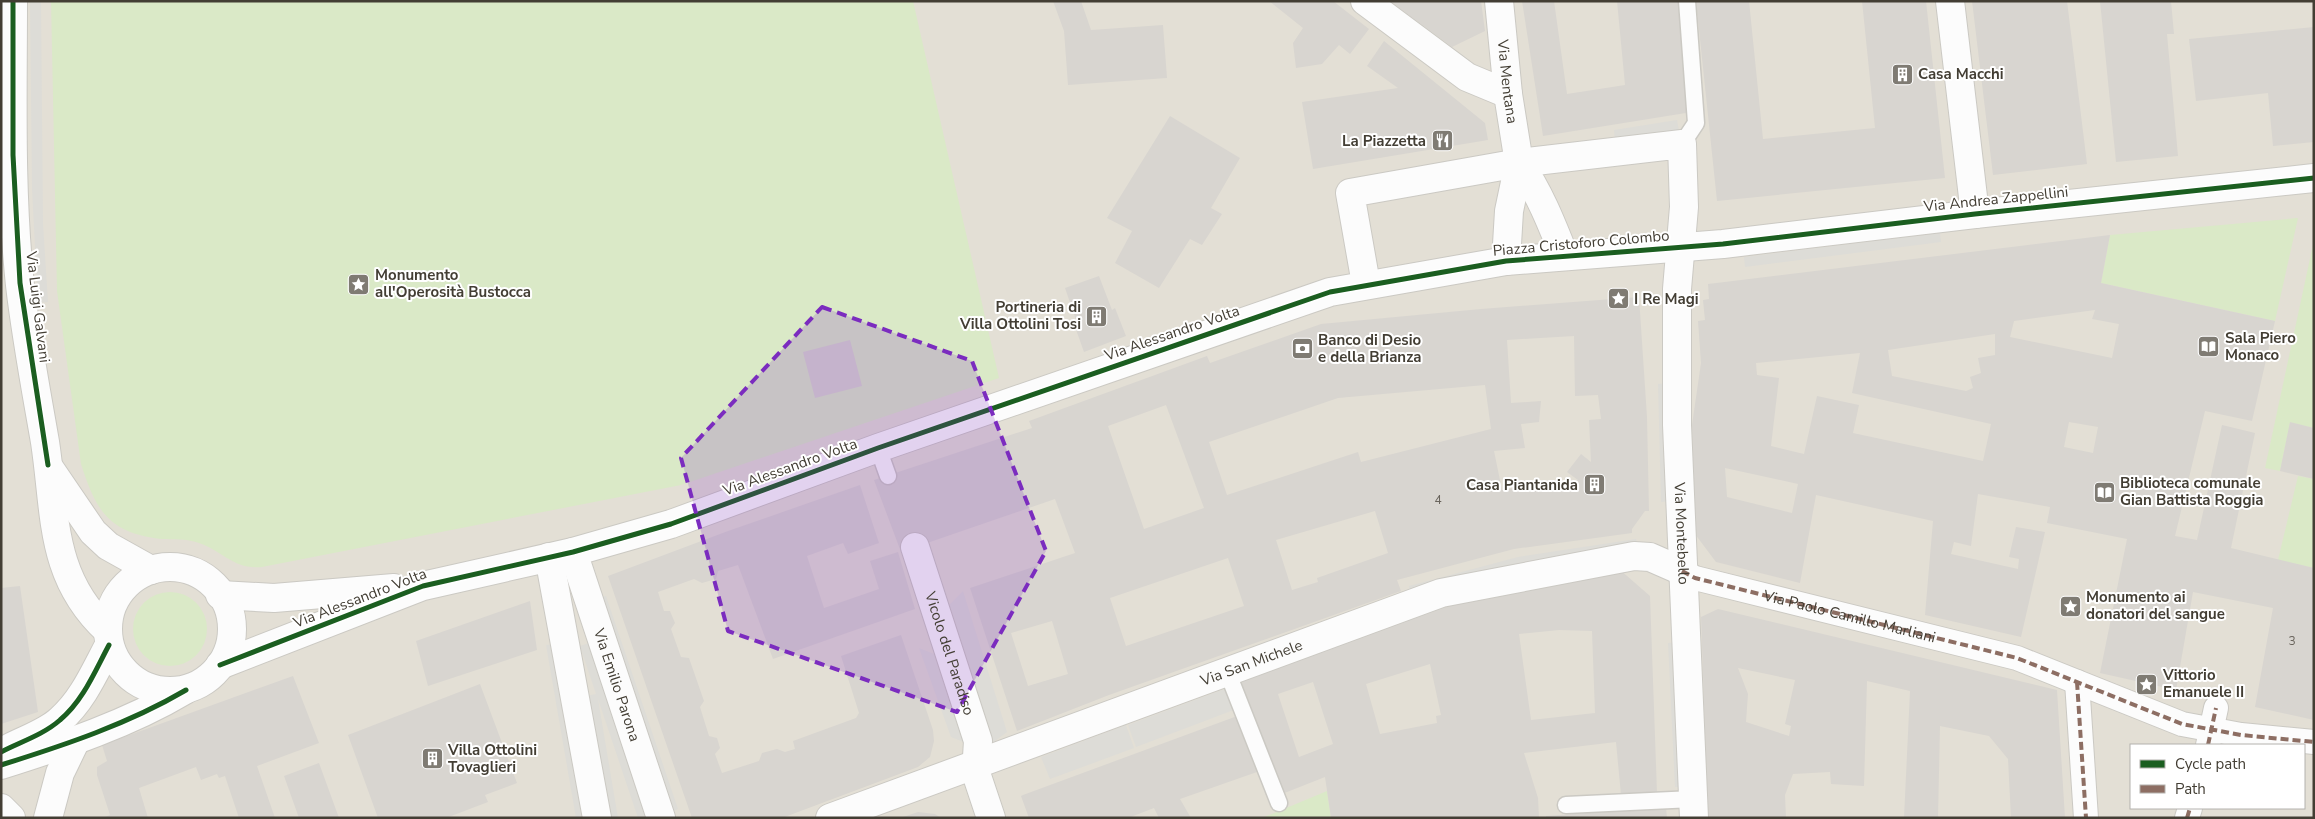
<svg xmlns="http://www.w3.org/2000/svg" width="2315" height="819" font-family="'Nunito Sans',sans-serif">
  <rect width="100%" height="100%" fill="#eeede8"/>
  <path fill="#e3dfd5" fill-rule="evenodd" d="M 1,1 L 2314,1 L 2314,818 L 1,818 ZM 2131,745 L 2304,745 L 2304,808 L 2131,808 Z"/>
  <path fill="#dae9c7" d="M 51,1 L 913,1 L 999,378 L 681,485 L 262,567 C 234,570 223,551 199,543 C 186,538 174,540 161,539 C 109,533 96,511 81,464 L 57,291 Z
    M 2298,218 L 2275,321 L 2101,283 L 2110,235 Z
    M 2314,240 L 2314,428 L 2290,423 L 2280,471 L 2265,468 Z
    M 2298,476 L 2314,479 L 2314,568 L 2278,560 Z
    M133 629a37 37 0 1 1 74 0a37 37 0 1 1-74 0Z
    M 1327,791 L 1331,818 L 1262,818 Z"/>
  <path fill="#dddcd7" d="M 30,1 L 41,1 L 43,224 L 48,302 L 38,303 L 32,189 Z
    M 1677,120 L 1679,131 L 1615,142 L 1614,130 Z
    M 1940,233 L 1941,242 L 1745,267 L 1744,257 Z
    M 1669,383 L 1673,501 L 1661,502 L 1658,384 Z
    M 1636,539 L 1638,546 L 1411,593 L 1409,586 L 1518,557 Z
    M 963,591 L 1007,732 L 991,744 L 948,606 Z
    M 606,596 L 678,809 L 668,813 L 596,599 Z
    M 592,642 L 649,818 L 638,818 L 598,699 L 618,818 L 607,818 L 586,696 L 596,694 L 580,646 Z
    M 1678,642 L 1685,787 L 1675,787 L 1668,643 Z
    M 557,644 L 587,818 L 576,818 L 546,645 Z
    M 919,648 L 939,656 L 971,745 L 951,737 Z
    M 1230,687 L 1239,708 L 1136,747 L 1128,725 Z
    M 1126,725 L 1134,748 L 1050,779 L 1041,757 Z"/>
  <path fill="#d8d5d0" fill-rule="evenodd" d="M 1053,1 L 1081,1 L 1091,30 L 1163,25 L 1167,78 L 1068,85 L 1064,31 Z
    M 1269,1 L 1333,1 L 1369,29 L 1350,54 L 1339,45 L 1322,64 L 1296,68 L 1293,43 L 1303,28 Z
    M 1390,1 L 1481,1 L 1485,31 L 1452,47 Z
    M 1522,1 L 1554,1 L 1567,94 L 1625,85 L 1617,1 L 1683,1 L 1692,112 L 1543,136 Z
    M 1696,1 L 1749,1 L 1763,139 L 1875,128 L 1862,1 L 1926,1 L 1945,178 L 1717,201 Z
    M 1972,1 L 2067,1 L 2087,164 L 1993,175 Z
    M 2100,1 L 2171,1 L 2174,34 L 2167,34 L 2178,156 L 2116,162 Z
    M 2314,27 L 2314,142 L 2273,146 L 2268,93 L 2196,101 L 2189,39 Z
    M 1384,41 L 1485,123 L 1488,140 L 1313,169 L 1302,102 L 1398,88 L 1367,66 Z
    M 1170,116 L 1240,158 L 1211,208 L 1222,214 L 1202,245 L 1190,239 L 1159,288 L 1115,263 L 1132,231 L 1107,218 Z
    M 2110,235 L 2101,283 L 2275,321 L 2252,421 L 2205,411 L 2175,536 L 2197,540 L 2222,425 L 2255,433 L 2231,548 L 2314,568 L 2314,720 L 2255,707 L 2273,608 L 2193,592 L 2176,690 L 2100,673 L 2127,539 L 2047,523 L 2050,507 L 1978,494 L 1971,546 L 1954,542 L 1951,554 L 2018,569 L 2019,559 L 2009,557 L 2016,527 L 2045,532 L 2021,637 L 1925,615 L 1933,521 L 1816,495 L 1800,583 L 1716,562 L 1695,534 L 1692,425 L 1701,363 L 1698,321 L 1705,320 L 1703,300 L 1709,299 L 1708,284 ZM 2095,310 L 2092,319 L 2119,324 L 2112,358 L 2010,337 L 2014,321 ZM 1995,334 L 1995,355 L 1978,358 L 1981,373 L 1970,377 L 1973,388 L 1966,391 L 1892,376 L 1888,350 ZM 1860,353 L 1852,393 L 1991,424 L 1983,461 L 1853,433 L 1859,405 L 1817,396 L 1804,454 L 1771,446 L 1779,378 L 1757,375 L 1756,363 ZM 2069,422 L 2098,427 L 2093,453 L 2064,447 ZM 1725,468 L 1798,484 L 1792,513 L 1727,497 Z
    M 1099,276 L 1112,310 L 1115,308 L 1126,336 L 1084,352 L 1074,324 L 1077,323 L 1065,288 Z
    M 1639,297 L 1647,417 L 1649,511 L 1645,511 L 1632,529 L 1632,533 L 1514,549 L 1397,580 L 1401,591 L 1109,695 L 1017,731 L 970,588 L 1075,553 L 1055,499 L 901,552 L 874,480 L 1032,428 L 1029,421 L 1207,356 L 1210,363 L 1321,324 L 1481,309 ZM 1574,336 L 1575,396 L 1598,395 L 1601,419 L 1589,420 L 1591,462 L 1581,454 L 1567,472 L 1578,480 L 1502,490 L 1494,451 L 1525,448 L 1521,424 L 1539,422 L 1541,401 L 1511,403 L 1507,340 ZM 1485,385 L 1491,429 L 1361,462 L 1358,452 L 1227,495 L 1209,442 L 1338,398 ZM 1166,405 L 1204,508 L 1144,529 L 1108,426 ZM 1375,511 L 1388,553 L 1317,578 L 1318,582 L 1292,590 L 1276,540 ZM 1228,558 L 1244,606 L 1126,646 L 1110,598 ZM 1052,621 L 1068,674 L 1028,686 L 1011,633 Z
    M 850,340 L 862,386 L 815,398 L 803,352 Z
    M 2290,422 L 2314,428 L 2314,479 L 2280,471 Z
    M 860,485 L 879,543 L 848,554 L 843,543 L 807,556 L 824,608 L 879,589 L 870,561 L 898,552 L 915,609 L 773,659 L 738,565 L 718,571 L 716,579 L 702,583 L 694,579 L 658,592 L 664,611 L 670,611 L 675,623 L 671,629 L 681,657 L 689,658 L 704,701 L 700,707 L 709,736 L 717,738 L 720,748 L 715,754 L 722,773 L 759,761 L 762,753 L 777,749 L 785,752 L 795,749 L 793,741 L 856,718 L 859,713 L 841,656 L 901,635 L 933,730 L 934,741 L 930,757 L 918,767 L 782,818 L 692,818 L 608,576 L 728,531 Z
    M 1619,569 L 1650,596 L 1657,793 L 1621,795 L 1616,742 L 1524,753 L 1538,798 L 1539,818 L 1331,818 L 1325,777 L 1282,794 L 1235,672 L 1431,603 ZM 1559,630 L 1592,631 L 1595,713 L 1531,720 L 1519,634 ZM 1430,664 L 1441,715 L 1436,716 L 1437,723 L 1380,734 L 1366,684 ZM 1313,682 L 1333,744 L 1299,757 L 1278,694 Z
    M 20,586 L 38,712 L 1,724 L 1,588 Z
    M 530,601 L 537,650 L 428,686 L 416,641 Z
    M 1718,609 L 2057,690 L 2065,818 L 2011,818 L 2008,759 L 1989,736 L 1940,726 L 1938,818 L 1904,818 L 1910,691 L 1867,681 L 1864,786 L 1831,784 L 1830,772 L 1793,774 L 1785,795 L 1786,818 L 1708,818 L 1701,617 ZM 1738,668 L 1795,680 L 1785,724 L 1791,726 L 1789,736 L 1746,722 L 1748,694 Z
    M 293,676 L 319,743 L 257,766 L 275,818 L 239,818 L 225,776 L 219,778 L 217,774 L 201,780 L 196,767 L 139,788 L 148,818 L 103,818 L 110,815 L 97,775 L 97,767 L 107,761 L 102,745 Z
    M 480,684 L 517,783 L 485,795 L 488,802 L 446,818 L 378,818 L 348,735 Z
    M 1240,715 L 1257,772 L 1180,799 L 1191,818 L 1159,818 L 1154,808 L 1128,818 L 1029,818 L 1021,796 L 1023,795 Z
    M 319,763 L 339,818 L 299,818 L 284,776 Z
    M 1666,807 L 1667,818 L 1546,818 L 1546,816 Z
    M 918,812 L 935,814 L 941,818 L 900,818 Z"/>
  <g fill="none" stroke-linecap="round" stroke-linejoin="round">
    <defs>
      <path id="service" d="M 1682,144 L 1696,123 L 1687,1
        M 878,448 L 888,476
        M 1227,671 L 1279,803
        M 1566,805 L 1693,799"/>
      <g id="pedestrian">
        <path id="s1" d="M 1682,571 L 1695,578 L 2017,658 L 2182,724 L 2241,735 L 2314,742"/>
        <path d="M 2077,682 L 2086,818"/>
        <path d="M 2208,745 L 2216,708"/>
        <path d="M 2187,818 L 2190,808"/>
      </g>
      <g id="minor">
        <path d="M 13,1 C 13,96 10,191 20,285 C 26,338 36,390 45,442 C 56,514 49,577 108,631"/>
        <path d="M 1365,1 L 1467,77 L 1508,94"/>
        <path id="s2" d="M 1499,1 L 1508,94 L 1519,163 L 1509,211 L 1506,261"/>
        <path d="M 1950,1 L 1975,214"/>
        <path d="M 1519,163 C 1539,192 1551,222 1564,255"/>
        <path id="s3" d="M 1366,284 L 1350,193 L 1519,163 L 1682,144 L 1684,207 L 1677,289 L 1677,425 L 1694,818"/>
        <path d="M 50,469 L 93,532 L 108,546 L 151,570"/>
        <path id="s4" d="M 915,547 L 978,741 L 976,773 L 991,818"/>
        <path id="s5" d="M 573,552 L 661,818"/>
        <path d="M 549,557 L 597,818"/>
        <circle cx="170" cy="629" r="62"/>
        <path d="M 220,595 L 274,598 L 394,588"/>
        <path d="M 220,665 L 423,586 L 573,552 L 671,524 L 878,448 L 1330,292 L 1506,261 L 1723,244 L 1975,214 L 2314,178"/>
        <path d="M 9,748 C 26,739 46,733 60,720 C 83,700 95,671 109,645"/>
        <path d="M 1,765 C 64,745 128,724 185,690"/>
        <path d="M 1,808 L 11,818"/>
        <path d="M 48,818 L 60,773 L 75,742"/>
        <path id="s6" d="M 830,818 L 1441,593 L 1634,556 L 1650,557 L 1682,571"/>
      </g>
    </defs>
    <use href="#service" stroke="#cbc9c3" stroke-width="19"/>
    <use href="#pedestrian" stroke="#cbc9c3" stroke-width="26"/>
    <use href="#minor" stroke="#cbc9c3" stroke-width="30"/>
    <use href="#service" stroke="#fcfcfc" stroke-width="16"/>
    <use href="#pedestrian" stroke="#fcfcfc" stroke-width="24"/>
    <use href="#minor" stroke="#fcfcfc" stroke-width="28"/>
    <path stroke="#8d6e63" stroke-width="4" stroke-dasharray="8 4" stroke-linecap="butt" d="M 1682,571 L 1695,578 L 2017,658 L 2182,724 L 2241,735 L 2314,742
      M 2077,682 L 2086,818
      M 2208,745 L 2216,708
      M 2187,818 L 2190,808"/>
    <defs>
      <path id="cycleway" d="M 13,1 L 13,155 L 20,283 L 48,465
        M 220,665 L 423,586 L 573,552 L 671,524 L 878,448 L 1330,292 L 1506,261 L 1723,244 L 1975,214 L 2314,178
        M 1,752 C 20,742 43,735 60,720 C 83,701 95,671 109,645
        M 1,765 C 65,745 128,724 186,690"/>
    </defs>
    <use href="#cycleway" stroke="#fff" stroke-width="8"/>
    <use href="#cycleway" stroke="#1b5e20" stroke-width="5"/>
  </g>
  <path fill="#7b2cbf" fill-opacity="0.2" stroke="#7b2cbf" stroke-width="4" stroke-dasharray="10 6" stroke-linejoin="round" d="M 822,307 L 972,361 L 1046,551 L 957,712 L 728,631 L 681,458 Z"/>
  <defs>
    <symbol id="building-square" viewBox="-11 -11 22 22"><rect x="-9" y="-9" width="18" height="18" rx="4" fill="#7f7b73" stroke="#fff"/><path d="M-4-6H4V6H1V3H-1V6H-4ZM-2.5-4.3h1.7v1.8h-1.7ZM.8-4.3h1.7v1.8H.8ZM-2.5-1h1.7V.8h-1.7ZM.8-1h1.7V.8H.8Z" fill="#fff"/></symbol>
    <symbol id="restaurant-square" viewBox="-11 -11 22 22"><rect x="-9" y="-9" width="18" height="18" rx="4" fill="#7f7b73" stroke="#fff"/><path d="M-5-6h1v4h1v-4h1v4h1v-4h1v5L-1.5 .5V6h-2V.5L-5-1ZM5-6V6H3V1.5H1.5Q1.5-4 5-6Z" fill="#fff"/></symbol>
    <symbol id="sight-square" viewBox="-11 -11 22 22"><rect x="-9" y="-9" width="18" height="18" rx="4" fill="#7f7b73" stroke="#fff"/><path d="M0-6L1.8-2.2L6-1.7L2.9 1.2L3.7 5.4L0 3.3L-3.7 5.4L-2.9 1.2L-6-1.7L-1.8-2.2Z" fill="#fff"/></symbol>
    <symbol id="library-square" viewBox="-11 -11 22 22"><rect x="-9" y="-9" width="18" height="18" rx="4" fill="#7f7b73" stroke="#fff"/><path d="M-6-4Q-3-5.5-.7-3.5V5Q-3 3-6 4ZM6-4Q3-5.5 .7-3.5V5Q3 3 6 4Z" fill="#fff"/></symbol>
    <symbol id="bank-square" viewBox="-11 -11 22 22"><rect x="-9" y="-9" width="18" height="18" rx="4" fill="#7f7b73" stroke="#fff"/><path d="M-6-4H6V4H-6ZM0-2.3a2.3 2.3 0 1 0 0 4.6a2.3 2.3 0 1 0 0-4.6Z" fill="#fff"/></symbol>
  </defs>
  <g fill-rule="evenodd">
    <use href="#building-square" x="1890" y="62" width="25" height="25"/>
    <use href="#restaurant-square" x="1430" y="128" width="25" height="25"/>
    <use href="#sight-square" x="346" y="272" width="25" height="25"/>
    <use href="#sight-square" x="1606" y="286" width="25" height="25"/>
    <use href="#building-square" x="1084" y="304" width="25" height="25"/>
    <use href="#library-square" x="2196" y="334" width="25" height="25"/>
    <use href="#bank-square" x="1290" y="336" width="25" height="25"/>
    <use href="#building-square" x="1582" y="472" width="25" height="25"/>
    <use href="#library-square" x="2092" y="480" width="25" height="25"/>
    <use href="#sight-square" x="2058" y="594" width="25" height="25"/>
    <use href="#sight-square" x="2134" y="672" width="25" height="25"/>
    <use href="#building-square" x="420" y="746" width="25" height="25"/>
  </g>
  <g text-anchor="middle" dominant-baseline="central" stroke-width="4" stroke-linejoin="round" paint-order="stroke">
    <g font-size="12" fill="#69645c">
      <text x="1438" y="500">4</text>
      <text x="2292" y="641">3</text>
    </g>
    <g font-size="15" font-weight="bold" fill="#433e34" stroke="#fff" text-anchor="start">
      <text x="1918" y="74">Casa Macchi</text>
      <text x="1426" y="141" text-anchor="end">La Piazzetta</text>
      <text x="375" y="275">Monumento<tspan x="375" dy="17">all'Operosità Bustocca</tspan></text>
      <text x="1634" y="299">I Re Magi</text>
      <text x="1081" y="307" text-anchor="end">Portineria di<tspan x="1081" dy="17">Villa Ottolini Tosi</tspan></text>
      <text x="2225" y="338">Sala Piero<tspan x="2225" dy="17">Monaco</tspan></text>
      <text x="1318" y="340">Banco di Desio<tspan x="1318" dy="17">e della Brianza</tspan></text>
      <text x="2120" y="483">Biblioteca comunale<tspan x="2120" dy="17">Gian Battista Roggia</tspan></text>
      <text x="1578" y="485" text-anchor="end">Casa Piantanida</text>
      <text x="2086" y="597">Monumento ai<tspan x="2086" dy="17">donatori del sangue</tspan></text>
      <text x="2163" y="675">Vittorio<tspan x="2163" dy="17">Emanuele II</tspan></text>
      <text x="448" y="750">Villa Ottolini<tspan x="448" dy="17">Tovaglieri</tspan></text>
    </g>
    <g font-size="15" fill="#433e34" stroke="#fff">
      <text stroke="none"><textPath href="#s2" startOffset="81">Via Mentana</textPath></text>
      <text transform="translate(1996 199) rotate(-6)">Via Andrea Zappellini</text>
      <text transform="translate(1581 243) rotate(-5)">Piazza Cristoforo Colombo</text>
      <text transform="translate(38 307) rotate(83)">Via Luigi Galvani</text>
      <text transform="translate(1172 333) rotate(-19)">Via Alessandro Volta</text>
      <text transform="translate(790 467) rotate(-20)">Via Alessandro Volta</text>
      <text stroke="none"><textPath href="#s3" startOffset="818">Via Montebello</textPath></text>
      <text transform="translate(360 598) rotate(-21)">Via Alessandro Volta</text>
      <text stroke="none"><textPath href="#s1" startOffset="174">Via Paolo Camillo Marliani</textPath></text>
      <text stroke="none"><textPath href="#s4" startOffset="112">Vicolo del Paradiso</textPath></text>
      <text stroke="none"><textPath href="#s6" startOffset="449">Via San Michele</textPath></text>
      <text stroke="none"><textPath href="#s5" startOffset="140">Via Emilio Parona</textPath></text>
    </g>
  </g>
  <rect width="2315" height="819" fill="none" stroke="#433e34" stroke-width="5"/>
  <rect x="2130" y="744" width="175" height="65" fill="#ffffff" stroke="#b4b2ae"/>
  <rect x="2140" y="760" width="25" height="8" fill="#1b5e20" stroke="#b4b2ae"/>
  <text x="2175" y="769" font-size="15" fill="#433e34">Cycle path</text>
  <rect x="2140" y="785" width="25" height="8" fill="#8d6e63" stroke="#b4b2ae"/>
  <text x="2175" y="794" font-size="15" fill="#433e34">Path</text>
</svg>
